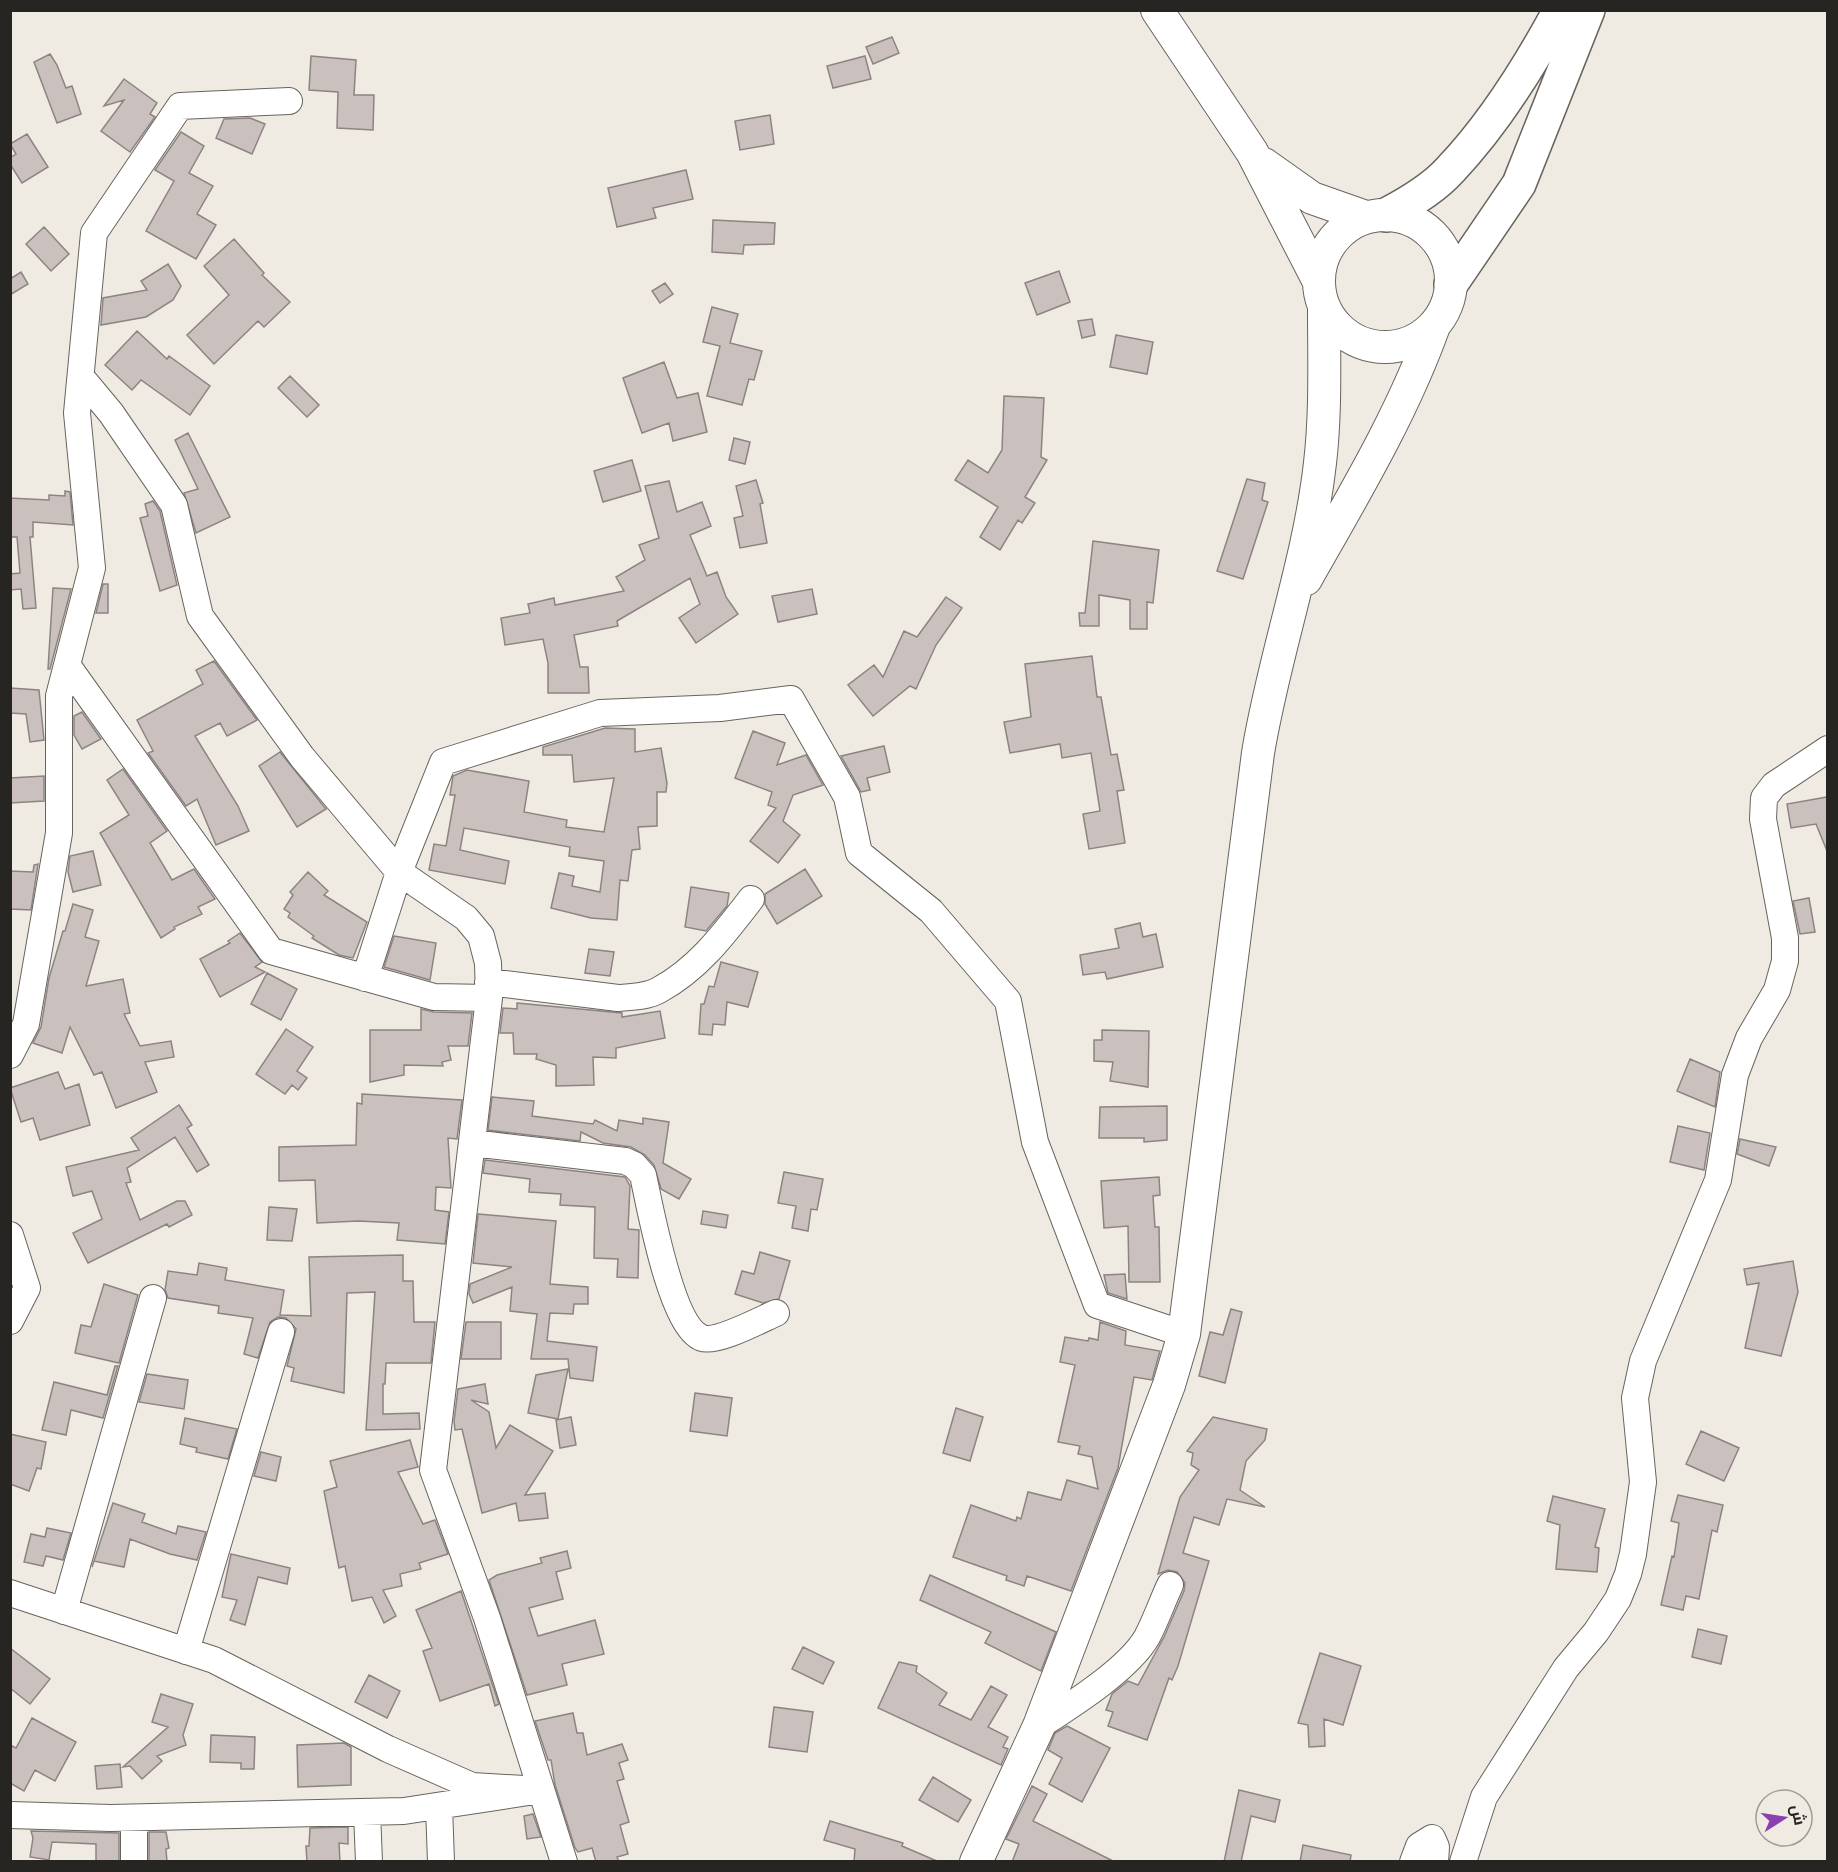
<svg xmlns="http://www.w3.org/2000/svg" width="1838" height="1872" font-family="Inter,Cairo,sans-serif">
  <rect width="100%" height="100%" fill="#efebe3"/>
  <path fill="#cac0be" stroke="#8d8482" stroke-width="1.5" d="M 892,37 L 899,53 L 873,64 L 866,47 Z
    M 50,54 L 57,65 L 66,88 L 72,86 L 81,114 L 57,123 L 34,62 Z
    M 311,56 L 356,60 L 354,95 L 374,95 L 373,130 L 337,128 L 338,92 L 309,90 Z
    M 865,56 L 871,79 L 833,88 L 827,66 Z
    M 124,79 L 157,103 L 150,114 L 155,117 L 130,152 L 101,131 L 124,100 L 104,106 Z
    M 770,115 L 774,144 L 740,150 L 735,121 Z
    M 250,118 L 265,124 L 252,154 L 216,138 L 224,119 Z
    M 181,132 L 204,146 L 189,173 L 213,186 L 197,214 L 216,225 L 196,259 L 146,231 L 174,181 L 155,170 Z
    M 27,134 L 48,167 L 22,183 L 10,164 L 10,158 L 16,154 L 10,144 Z
    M 686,170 L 693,199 L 653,208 L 656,218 L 617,227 L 608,188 Z
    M 713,220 L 775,223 L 774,244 L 744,245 L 743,254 L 712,252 Z
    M 44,227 L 69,254 L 51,271 L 26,244 Z
    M 234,239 L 264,273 L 262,275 L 290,302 L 264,327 L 258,321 L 214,364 L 187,335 L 229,295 L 204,266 Z
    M 168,264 L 181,286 L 173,300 L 146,317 L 101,325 L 103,298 L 147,290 L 141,281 Z
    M 1059,271 L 1070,302 L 1037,315 L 1025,283 Z
    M 21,272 L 28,284 L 10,295 L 10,279 Z
    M 665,283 L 673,294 L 660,303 L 652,291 Z
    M 712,307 L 738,314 L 730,343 L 762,351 L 754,380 L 749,379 L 742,405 L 707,396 L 720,346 L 703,342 Z
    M 1092,319 L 1095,335 L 1082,338 L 1078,321 Z
    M 137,331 L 167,359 L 169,356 L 210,386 L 190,415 L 141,380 L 132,390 L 105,365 Z
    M 1116,335 L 1153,342 L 1147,374 L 1110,367 Z
    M 664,362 L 677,398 L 698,393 L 707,432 L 673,441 L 669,423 L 642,433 L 623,378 Z
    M 290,376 L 319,405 L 307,417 L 278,388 Z
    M 1004,396 L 1044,398 L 1041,457 L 1047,460 L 1025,497 L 1035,503 L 1022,523 L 1018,520 L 1000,550 L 980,537 L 998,507 L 955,480 L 968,460 L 988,473 L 1002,450 Z
    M 188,433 L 230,517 L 196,533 L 184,493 L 198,489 L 175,440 Z
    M 734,438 L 750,442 L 745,464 L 729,460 Z
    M 632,460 L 641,491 L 603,502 L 594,471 Z
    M 1247,479 L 1265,483 L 1262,500 L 1268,502 L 1243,579 L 1217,571 Z
    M 756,480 L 763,503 L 760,504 L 767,543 L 740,548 L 734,518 L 743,516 L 736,486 Z
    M 669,481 L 677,512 L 702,502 L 711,526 L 690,535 L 707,576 L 717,572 L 726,597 L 738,614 L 696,643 L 679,618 L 700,604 L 690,578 L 617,621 L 618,626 L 574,635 L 580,667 L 588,667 L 589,693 L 548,693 L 548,663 L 543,639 L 505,645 L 501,618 L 530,613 L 528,604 L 554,598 L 555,605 L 624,591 L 616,577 L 645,560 L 639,545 L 659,538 L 645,486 Z
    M 65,491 L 70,492 L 73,525 L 33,522 L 33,537 L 30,537 L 36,608 L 23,609 L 21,589 L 10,590 L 10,574 L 20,573 L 17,537 L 10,537 L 10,498 L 49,500 L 49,495 L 65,496 Z
    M 153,501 L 160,511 L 177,585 L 160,591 L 140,518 L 148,516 L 145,504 Z
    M 1093,541 L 1159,550 L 1153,603 L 1147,602 L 1147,629 L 1130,629 L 1130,600 L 1099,595 L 1099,626 L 1080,626 L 1079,613 L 1085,613 Z
    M 103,584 L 108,584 L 108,613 L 96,613 Z
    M 53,588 L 71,589 L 50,669 L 48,669 Z
    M 812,589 L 817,614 L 778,622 L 772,596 Z
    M 946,597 L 962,608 L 936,645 L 916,689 L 910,686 L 873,716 L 848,685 L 874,665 L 883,677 L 904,631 L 917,637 Z
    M 1092,656 L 1097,697 L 1101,697 L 1111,755 L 1117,754 L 1124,790 L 1117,791 L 1125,843 L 1089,849 L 1083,814 L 1100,811 L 1091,753 L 1062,758 L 1060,744 L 1010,753 L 1004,722 L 1031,717 L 1025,664 Z
    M 214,661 L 257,720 L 227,736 L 220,723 L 195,736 L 238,806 L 249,831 L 216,845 L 197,799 L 186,806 L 148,753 L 153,751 L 137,720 L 203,684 L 196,670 Z
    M 10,688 L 39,690 L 44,740 L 30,742 L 26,714 L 10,713 Z
    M 82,712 L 101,739 L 82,749 L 74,735 L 74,716 Z
    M 605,728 L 635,729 L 635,752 L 661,748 L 667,783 L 666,792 L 657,792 L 657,826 L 638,827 L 640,849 L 632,850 L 628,881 L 620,880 L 617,920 L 591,918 L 551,908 L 559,873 L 574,876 L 572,886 L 600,892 L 604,861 L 569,856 L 570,847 L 464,828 L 460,850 L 509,861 L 505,884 L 429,870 L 434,844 L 446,846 L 455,795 L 450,795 L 453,776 L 467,770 L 529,781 L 524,812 L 567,820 L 566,827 L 604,832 L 614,778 L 574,782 L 572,755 L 543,755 L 543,747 Z
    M 753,731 L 785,743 L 777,765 L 806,755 L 823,785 L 793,795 L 783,821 L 800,835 L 778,863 L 750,841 L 776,808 L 768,805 L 772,792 L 735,778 Z
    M 884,746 L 890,772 L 867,778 L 870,790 L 861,792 L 841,756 Z
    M 280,752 L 326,809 L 297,827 L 259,766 Z
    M 123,769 L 167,831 L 150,843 L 172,880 L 194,869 L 215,899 L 198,907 L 202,914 L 174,927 L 175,929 L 161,938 L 100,833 L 129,815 L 107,780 Z
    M 44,776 L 44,801 L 10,803 L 10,778 Z
    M 1827,797 L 1827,851 L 1816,824 L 1791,828 L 1787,804 Z
    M 93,851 L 101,885 L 73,892 L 68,872 L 70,856 Z
    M 38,864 L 31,910 L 10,909 L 10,871 L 33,872 L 34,865 Z
    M 805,869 L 822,896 L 777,924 L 765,904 L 765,894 Z
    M 308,872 L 328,891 L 324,895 L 367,922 L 353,958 L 339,955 L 312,938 L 314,936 L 288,917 L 290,913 L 284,909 L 293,895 L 290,892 Z
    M 691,887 L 729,893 L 727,906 L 706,931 L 685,927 Z
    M 1809,898 L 1815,932 L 1800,934 L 1793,901 Z
    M 73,904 L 93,910 L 85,937 L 99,941 L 86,986 L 123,979 L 130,1013 L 124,1014 L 140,1046 L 171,1041 L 174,1057 L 145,1062 L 157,1092 L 116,1108 L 102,1072 L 94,1075 L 70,1027 L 62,1053 L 33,1043 L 41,1027 L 49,978 L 63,931 L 65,931 Z
    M 1140,923 L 1143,937 L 1156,934 L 1163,967 L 1107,979 L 1105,972 L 1083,975 L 1080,955 L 1119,948 L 1115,929 Z
    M 240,933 L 262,962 L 255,967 L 265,972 L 220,997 L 200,959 L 230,943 L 228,941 Z
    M 394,936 L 436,943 L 430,980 L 384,967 Z
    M 589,949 L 614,952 L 610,976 L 585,973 Z
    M 721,962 L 758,972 L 748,1007 L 727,1002 L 725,1025 L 713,1024 L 712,1035 L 699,1034 L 701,1004 L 704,1004 L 709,986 L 714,987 Z
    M 267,973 L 297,989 L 281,1020 L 251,1004 Z
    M 517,1003 L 622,1013 L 622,1017 L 660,1011 L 665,1038 L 616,1048 L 616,1058 L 593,1057 L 594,1085 L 556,1086 L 556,1065 L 536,1059 L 537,1054 L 514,1054 L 513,1033 L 500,1033 L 503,1008 L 517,1009 Z
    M 421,1009 L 434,1012 L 472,1013 L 468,1046 L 448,1046 L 451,1060 L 442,1062 L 443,1066 L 404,1065 L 404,1075 L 370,1082 L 370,1030 L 421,1030 Z
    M 286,1029 L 313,1047 L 297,1071 L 307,1078 L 298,1090 L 292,1085 L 285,1094 L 256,1074 Z
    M 1102,1030 L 1149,1031 L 1148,1087 L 1110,1081 L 1113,1062 L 1094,1061 L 1094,1040 L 1102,1040 Z
    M 1690,1059 L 1720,1072 L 1715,1107 L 1677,1091 Z
    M 58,1072 L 65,1089 L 79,1084 L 90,1125 L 40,1140 L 33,1118 L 21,1122 L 10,1088 Z
    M 362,1094 L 462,1100 L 457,1139 L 448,1138 L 451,1188 L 436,1187 L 435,1210 L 449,1212 L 445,1244 L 397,1240 L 399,1223 L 358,1221 L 317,1223 L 315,1180 L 279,1181 L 279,1147 L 356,1145 L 357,1103 L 362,1104 Z
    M 492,1097 L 534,1101 L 532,1116 L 593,1124 L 595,1120 L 617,1131 L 619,1120 L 643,1124 L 643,1118 L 669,1122 L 663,1163 L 691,1179 L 679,1199 L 661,1189 L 654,1165 L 645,1155 L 631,1147 L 603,1143 L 581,1132 L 580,1141 L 488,1130 Z
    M 179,1105 L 192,1125 L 187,1128 L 209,1165 L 197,1172 L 175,1137 L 127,1168 L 131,1182 L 126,1183 L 140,1220 L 177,1201 L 185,1201 L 192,1215 L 169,1227 L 167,1224 L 88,1263 L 73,1233 L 102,1219 L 92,1191 L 73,1196 L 66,1167 L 139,1150 L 131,1138 Z
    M 1167,1106 L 1167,1140 L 1144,1142 L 1144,1138 L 1099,1138 L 1100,1107 Z
    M 1678,1126 L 1710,1133 L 1704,1170 L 1670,1162 Z
    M 1740,1139 L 1776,1147 L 1769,1166 L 1737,1154 Z
    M 485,1160 L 625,1177 L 630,1186 L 628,1229 L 639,1230 L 638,1278 L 617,1277 L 618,1259 L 594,1258 L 595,1207 L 560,1205 L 561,1194 L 529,1192 L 530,1179 L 483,1173 Z
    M 784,1172 L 823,1179 L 817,1210 L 811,1209 L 808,1231 L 792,1228 L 796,1206 L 778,1203 Z
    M 1159,1177 L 1160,1195 L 1153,1196 L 1155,1227 L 1159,1227 L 1160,1282 L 1129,1282 L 1128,1226 L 1104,1228 L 1101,1181 Z
    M 269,1207 L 297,1209 L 292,1241 L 267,1240 Z
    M 703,1211 L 728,1215 L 726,1228 L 701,1224 Z
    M 478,1214 L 556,1221 L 550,1284 L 588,1287 L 588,1304 L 574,1304 L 573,1314 L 550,1313 L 547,1341 L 597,1347 L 593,1381 L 570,1378 L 568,1359 L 531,1359 L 537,1314 L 510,1311 L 512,1287 L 473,1303 L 469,1294 L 470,1284 L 512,1267 L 473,1263 Z
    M 760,1252 L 790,1261 L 779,1299 L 763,1303 L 735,1294 L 742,1271 L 754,1274 Z
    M 403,1255 L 403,1281 L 413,1281 L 414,1322 L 435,1322 L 431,1363 L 386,1363 L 385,1384 L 383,1384 L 383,1414 L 419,1413 L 420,1429 L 366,1430 L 375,1292 L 347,1293 L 344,1393 L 291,1381 L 294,1368 L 287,1366 L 296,1329 L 286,1318 L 278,1317 L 270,1322 L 258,1358 L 244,1354 L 253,1318 L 218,1313 L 219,1306 L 168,1298 L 165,1290 L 168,1271 L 197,1275 L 199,1263 L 227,1268 L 225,1280 L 284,1290 L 280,1315 L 311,1316 L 309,1257 Z
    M 1793,1261 L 1798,1292 L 1781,1356 L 1745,1348 L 1759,1283 L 1747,1285 L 1744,1269 Z
    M 1125,1274 L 1127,1299 L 1108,1293 L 1104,1275 Z
    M 104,1284 L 138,1295 L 119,1363 L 75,1353 L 81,1325 L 91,1327 Z
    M 1231,1309 L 1242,1312 L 1225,1383 L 1199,1376 L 1210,1332 L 1223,1335 Z
    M 466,1322 L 501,1322 L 501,1359 L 461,1359 Z
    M 1100,1322 L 1126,1331 L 1125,1345 L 1160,1351 L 1152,1380 L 1134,1377 L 1118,1468 L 1071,1591 L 1027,1576 L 1024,1586 L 1006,1580 L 1007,1576 L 953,1557 L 971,1505 L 1016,1521 L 1017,1517 L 1021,1519 L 1028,1492 L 1061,1500 L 1067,1480 L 1098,1489 L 1092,1457 L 1078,1454 L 1080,1446 L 1058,1442 L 1075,1365 L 1060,1362 L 1065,1337 L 1088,1341 L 1089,1338 L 1098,1340 Z
    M 115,1366 L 118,1366 L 103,1418 L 71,1410 L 66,1435 L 42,1430 L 54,1382 L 107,1395 Z
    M 568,1369 L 558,1419 L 528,1413 L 536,1375 Z
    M 147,1374 L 188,1380 L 184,1409 L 139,1402 Z
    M 485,1384 L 488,1404 L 471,1400 L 489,1412 L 496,1448 L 510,1425 L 553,1451 L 525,1495 L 545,1493 L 548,1518 L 519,1521 L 516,1503 L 482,1513 L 462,1429 L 455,1430 L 454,1421 L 458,1389 Z
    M 695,1393 L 732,1398 L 727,1436 L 690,1431 Z
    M 956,1408 L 983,1417 L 970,1461 L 943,1453 Z
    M 571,1417 L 576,1445 L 560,1448 L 556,1420 Z
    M 1213,1417 L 1267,1429 L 1265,1440 L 1246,1461 L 1240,1490 L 1265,1507 L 1227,1499 L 1219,1525 L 1194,1517 L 1183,1553 L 1209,1561 L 1178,1666 L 1172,1680 L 1169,1678 L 1147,1740 L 1108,1726 L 1113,1712 L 1106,1710 L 1112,1694 L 1128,1681 L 1138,1685 L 1164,1637 L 1184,1591 L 1185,1583 L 1177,1572 L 1168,1570 L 1158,1574 L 1180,1497 L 1199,1470 L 1191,1465 L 1193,1453 L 1187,1451 Z
    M 185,1418 L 237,1429 L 228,1459 L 196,1452 L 197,1448 L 180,1444 Z
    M 1701,1431 L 1739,1448 L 1724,1481 L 1686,1464 Z
    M 10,1434 L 46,1442 L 41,1469 L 37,1468 L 29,1491 L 10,1484 Z
    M 410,1440 L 418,1467 L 398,1472 L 423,1524 L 435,1520 L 448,1554 L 419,1563 L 421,1569 L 400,1574 L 402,1586 L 383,1590 L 396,1616 L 384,1623 L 372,1597 L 352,1601 L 345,1566 L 339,1568 L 324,1491 L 337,1487 L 330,1461 Z
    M 261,1452 L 281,1457 L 276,1481 L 254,1476 Z
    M 1678,1495 L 1723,1505 L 1717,1532 L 1712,1530 L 1699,1599 L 1686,1596 L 1683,1610 L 1661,1605 L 1672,1556 L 1674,1557 L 1679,1523 L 1671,1521 Z
    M 1553,1496 L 1605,1509 L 1595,1547 L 1599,1548 L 1597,1572 L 1556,1569 L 1560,1525 L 1547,1521 Z
    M 113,1503 L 145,1514 L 142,1522 L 176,1534 L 178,1526 L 206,1532 L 197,1560 L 170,1554 L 130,1539 L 124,1567 L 94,1561 L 92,1567 Z
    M 47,1528 L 71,1533 L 63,1560 L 46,1556 L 43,1566 L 24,1562 L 31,1534 L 45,1537 Z
    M 567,1551 L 571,1568 L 556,1572 L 563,1599 L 529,1608 L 538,1636 L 595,1620 L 604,1654 L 562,1664 L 567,1685 L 527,1695 L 489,1580 L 497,1575 L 542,1563 L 540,1558 Z
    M 231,1554 L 290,1568 L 287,1584 L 258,1577 L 245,1625 L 230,1620 L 237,1600 L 222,1597 Z
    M 930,1575 L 1056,1632 L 1041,1671 L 985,1643 L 991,1632 L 920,1600 Z
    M 461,1591 L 499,1704 L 495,1706 L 489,1684 L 440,1701 L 423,1651 L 432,1648 L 416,1610 Z
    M 1698,1629 L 1727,1636 L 1721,1664 L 1692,1657 Z
    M 803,1647 L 834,1662 L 823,1684 L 792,1669 Z
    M 10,1648 L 50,1679 L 30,1704 L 10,1688 Z
    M 1320,1653 L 1361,1666 L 1343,1725 L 1324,1719 L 1325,1746 L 1309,1747 L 1308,1725 L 1298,1723 Z
    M 899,1662 L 917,1666 L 916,1672 L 947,1693 L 939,1705 L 971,1720 L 991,1686 L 1007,1695 L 988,1727 L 1008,1737 L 1003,1747 L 1008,1749 L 1001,1765 L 878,1708 Z
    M 369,1675 L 400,1691 L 387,1718 L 355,1702 Z
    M 161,1694 L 193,1704 L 183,1735 L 186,1745 L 157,1756 L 162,1761 L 142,1779 L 130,1766 L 123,1767 L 168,1727 L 152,1722 Z
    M 774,1707 L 813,1712 L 807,1752 L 769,1747 Z
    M 573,1713 L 577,1733 L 583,1733 L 587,1755 L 622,1744 L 628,1760 L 619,1763 L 624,1779 L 617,1781 L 629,1822 L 620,1825 L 628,1854 L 617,1857 L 619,1862 L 596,1862 L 592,1848 L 578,1852 L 575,1848 L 555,1785 L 551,1760 L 548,1760 L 535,1721 Z
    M 32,1718 L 76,1742 L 55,1781 L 35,1770 L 24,1791 L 10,1783 L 10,1745 L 16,1748 Z
    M 1067,1726 L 1110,1748 L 1082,1802 L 1049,1784 L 1062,1758 L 1048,1750 L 1055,1733 Z
    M 211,1735 L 255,1737 L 254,1769 L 241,1769 L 241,1763 L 210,1762 Z
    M 344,1743 L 351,1747 L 351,1785 L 298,1787 L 297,1745 Z
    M 120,1764 L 122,1787 L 97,1789 L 95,1766 Z
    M 933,1777 L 971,1800 L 958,1822 L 919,1800 Z
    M 1032,1786 L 1047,1794 L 1033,1821 L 1115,1862 L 1012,1862 L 1019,1844 L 1006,1839 Z
    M 1239,1790 L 1280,1800 L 1275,1822 L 1251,1816 L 1241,1862 L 1224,1862 Z
    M 533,1814 L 541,1837 L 527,1839 L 524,1816 Z
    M 830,1821 L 903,1843 L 902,1846 L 939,1862 L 854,1862 L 855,1849 L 824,1840 Z
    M 348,1827 L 348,1844 L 339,1843 L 340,1862 L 307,1862 L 306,1846 L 309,1846 L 310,1828 Z
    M 31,1831 L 119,1833 L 119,1862 L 96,1862 L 96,1844 L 52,1842 L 49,1860 L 30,1857 L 33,1838 Z
    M 149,1832 L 166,1832 L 169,1848 L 166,1849 L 167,1862 L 149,1862 Z
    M 1303,1845 L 1351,1855 L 1350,1862 L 1300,1862 Z"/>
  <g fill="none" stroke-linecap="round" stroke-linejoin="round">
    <defs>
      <path id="minor" d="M 81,377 L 111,413 L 174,505 L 200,616 L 302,757 L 399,872 L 466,918 L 481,936 L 488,963 L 489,998
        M 67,665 L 271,951 L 434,997 L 489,998 L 433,1470 L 487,1618 L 564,1862
        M 365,978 L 399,872 L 443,762 L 600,713 L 720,708 L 791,699 L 847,797 L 859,853 L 931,911 L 1008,1001 L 1035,1142 L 1097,1305 L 1184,1334
        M 488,982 L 618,998 C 631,997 647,997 659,990 C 698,969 724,934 751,899
        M 10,1055 L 26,1024 L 59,833 L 59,696 L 92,568 L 77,413 L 94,233 L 180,106 L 289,101
        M 472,1143 L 625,1161 L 634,1165 L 643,1175 C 650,1207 671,1326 702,1338 C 717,1343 760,1320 776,1313
        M 10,1235 L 27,1288 L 10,1321
        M 10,1593 L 214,1660 L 388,1749 L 472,1786 L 541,1790 L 404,1811 L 111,1818 L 10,1815
        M 64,1611 L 153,1298
        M 186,1651 L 281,1332
        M 1039,1726 C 1070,1706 1129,1669 1147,1637 C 1156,1620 1162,1602 1170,1585
        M 439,1806 L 441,1862
        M 367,1812 L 369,1862
        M 134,1818 L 134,1862
        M 1413,1862 L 1419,1846 L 1432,1838 L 1436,1847 L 1435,1862
        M 1463,1862 L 1484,1797 L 1566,1668 L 1596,1632 L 1618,1599 L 1628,1574 L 1633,1554 L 1643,1482 L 1635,1398 L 1643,1361 L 1718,1180 L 1735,1075 L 1749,1038 L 1777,990 L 1785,961 L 1785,938 L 1763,819 L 1764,798 L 1774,785 L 1828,749"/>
      <path id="major" d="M 1157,10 L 1252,152 L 1318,280
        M 1264,164 L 1312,198 L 1366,217
        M1319 281a66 66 0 1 1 132 0a66 66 0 1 1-132 0Z
        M 1306,579 C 1353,496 1402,415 1434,326
        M 976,1862 L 1039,1726 L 1169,1385 L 1184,1334 L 1258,753 C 1274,655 1309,561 1320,463 C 1326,412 1324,360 1324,308"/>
      <path id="highway" d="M 1386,215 C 1409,203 1433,189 1450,170 C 1492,126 1531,64 1560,10
        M 1451,284 L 1519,184 L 1588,10"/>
    </defs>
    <use href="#minor" stroke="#68645d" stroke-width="28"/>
    <use href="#major" stroke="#68645d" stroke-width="34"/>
    <use href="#highway" stroke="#68645d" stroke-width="36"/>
    <use href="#minor" stroke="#fff" stroke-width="26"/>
    <use href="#major" stroke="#fff" stroke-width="32"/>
    <use href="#highway" stroke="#fff" stroke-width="33"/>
  </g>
  <rect width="1838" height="1872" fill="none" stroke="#272522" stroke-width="24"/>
  <g transform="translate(1784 1818) rotate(78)"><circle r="28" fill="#efebe3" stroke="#9f9c96" stroke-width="1.5"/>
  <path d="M0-4.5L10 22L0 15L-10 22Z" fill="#8b3fb1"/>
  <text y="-9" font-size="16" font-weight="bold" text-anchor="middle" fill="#272522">ش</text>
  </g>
</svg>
